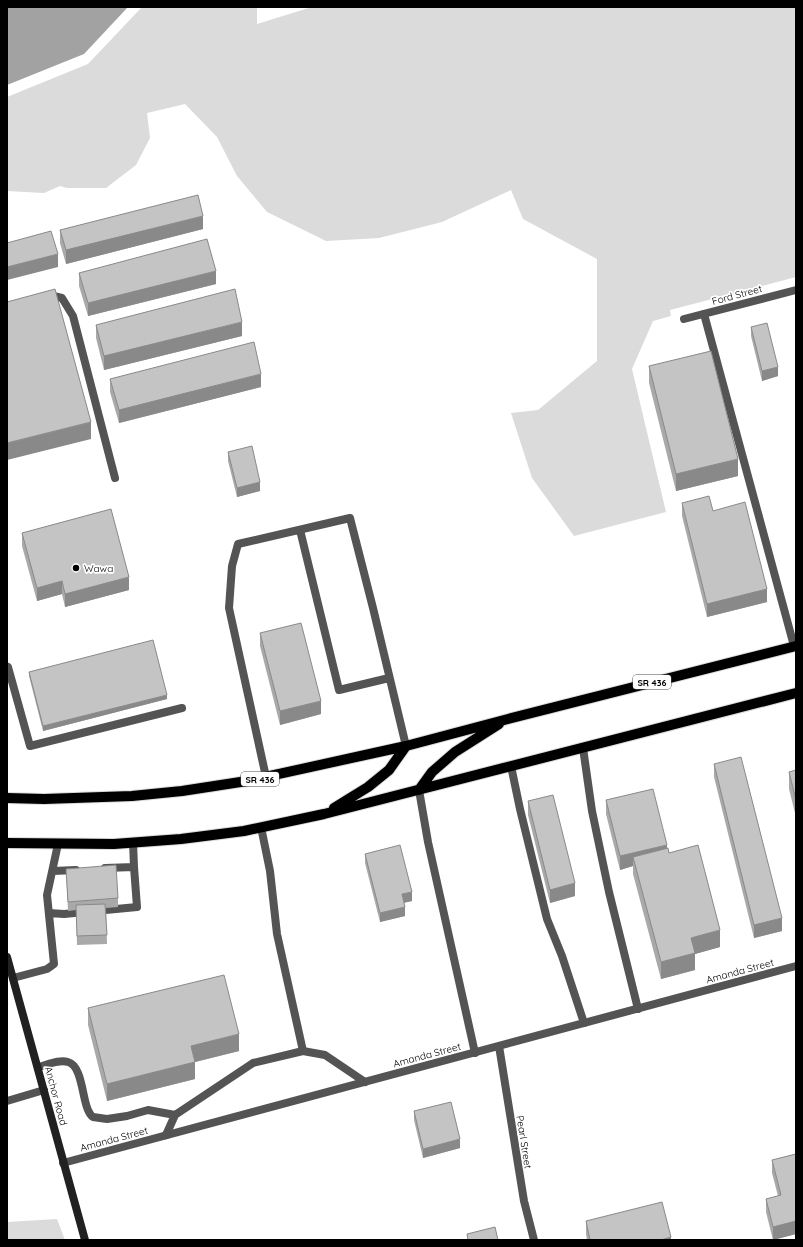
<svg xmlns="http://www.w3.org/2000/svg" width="803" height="1247" font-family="Quicksand,sans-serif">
  <rect width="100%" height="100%" fill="#fff"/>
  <path fill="#dbdbdb" d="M 142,7 L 257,7 L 257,24 L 312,7 L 796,7 L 796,277 L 670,310 L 671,316 L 653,321 L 632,369 L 666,512 L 574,536 L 532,478 L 511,413 L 538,410 L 597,361 L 597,259 L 523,219 L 511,190 L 442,222 L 379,238 L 326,241 L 267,212 L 237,176 L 217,137 L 185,104 L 147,113 L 150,138 L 136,165 L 106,188 L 67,188 L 60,186 L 44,193 L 7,191 L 7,97 L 88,64 Z
    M 57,1219 L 65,1240 L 7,1240 L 7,1222 Z"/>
  <path fill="#a2a2a2" d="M 7,7 L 128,7 L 84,54 L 7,85 Z"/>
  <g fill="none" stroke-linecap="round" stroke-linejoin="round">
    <defs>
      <path id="primary" d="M 419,790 L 432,772 L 455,752 L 499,724
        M 7,798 L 44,799 L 132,796 L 182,791 L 247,781 L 406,746 L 508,719 L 796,646
        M 334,808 L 368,787 L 389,770 L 406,746
        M 7,843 L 114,844 L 181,839 L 244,831 L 324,814 L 796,693"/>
    </defs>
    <use href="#primary" stroke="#dbdbdb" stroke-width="12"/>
    <path stroke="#545454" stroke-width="8" d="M 49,295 L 62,298 L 73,316 L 115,478
      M 704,314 L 794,646
      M 300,530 L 339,690 L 389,678
      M 7,668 L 8,667 L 30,746 L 182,708
      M 583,748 L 592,811 L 609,892 L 638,1009
      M 511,766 L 520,809 L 547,919 L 562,956 L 584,1023
      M 266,777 L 229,608 L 232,566 L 238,544 L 350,518 L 373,608 L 406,746
      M 419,790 L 428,842 L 475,1053
      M 261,827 L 270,871 L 277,934 L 303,1051
      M 105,868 L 134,867 L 133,842
      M 53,871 L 76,870
      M 49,913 L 64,914 L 137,907 L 134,867
      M 13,978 L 47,969 L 54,964 L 47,895 L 58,844
      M 38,1067 C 47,1065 59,1059 68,1062 C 83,1066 82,1101 89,1112 C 90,1114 91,1116 93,1117 L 107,1119 L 127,1116 L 148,1110 L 175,1115
      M 7,1101 L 44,1090
      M 166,1135 L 175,1115 L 253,1063 L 303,1051 L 325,1055 L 365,1082"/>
    <path stroke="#545454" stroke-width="8" d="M 684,319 L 796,290
      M 499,1046 L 524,1201 L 534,1240
      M 63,1163 L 796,966"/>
    <path stroke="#212121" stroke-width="8" d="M 7,957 L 85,1240"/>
    <use href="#primary" stroke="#000" stroke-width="10"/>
  </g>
  <path fill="#a9a9a9" d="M 203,229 L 66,264 L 60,243 L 60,230 Z
    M 79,273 L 216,284 L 88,316 L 79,286 Z
    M 96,325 L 242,336 L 104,370 L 96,338 Z
    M 751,327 L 778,376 L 762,381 L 751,336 Z
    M 649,366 L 738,476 L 676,491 L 649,383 Z
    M 110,379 L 261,387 L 119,423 L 110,392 Z
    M 228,452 L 260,491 L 237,497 L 228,461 Z
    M 682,503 L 713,511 L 767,602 L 707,617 L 682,516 Z
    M 22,533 L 129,590 L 65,607 L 62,594 L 37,601 L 22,546 Z
    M 260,633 L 321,714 L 280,725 L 260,646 Z
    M 29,672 L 167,699 L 43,731 L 29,676 Z
    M 714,764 L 782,931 L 754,938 L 714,777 Z
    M 796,770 L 796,817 L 789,789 L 789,772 Z
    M 606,800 L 667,848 L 720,947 L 695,954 L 695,970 L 661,979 L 633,874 L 633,866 L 620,870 L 606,814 Z
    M 528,801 L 575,896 L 550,903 L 528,815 Z
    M 365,854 L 412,901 L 404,903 L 405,916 L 380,922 L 365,863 Z
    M 66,869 L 118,898 L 118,907 L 106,908 L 107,944 L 77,945 L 76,910 L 68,911 Z
    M 88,1008 L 239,1051 L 195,1062 L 195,1079 L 107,1101 L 88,1025 Z
    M 414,1111 L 460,1148 L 423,1158 L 414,1120 Z
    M 796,1154 L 796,1234 L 773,1240 L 766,1212 L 766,1199 L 778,1196 L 772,1173 L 772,1160 Z
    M 586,1221 L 671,1240 L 587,1240 L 586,1234 Z"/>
  <path fill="#898989" d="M 203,216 L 203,229 L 66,264 L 66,250 Z
    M 58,254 L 58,267 L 7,280 L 7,267 Z
    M 216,271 L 216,284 L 88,316 L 88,303 Z
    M 242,322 L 242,336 L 104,370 L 104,356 Z
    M 778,367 L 778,376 L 762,381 L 762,371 Z
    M 261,374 L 261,387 L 119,423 L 119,410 Z
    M 91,422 L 91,439 L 7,460 L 7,443 Z
    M 738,459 L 738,476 L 676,491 L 676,474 Z
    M 260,482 L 260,491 L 237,497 L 237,488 Z
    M 129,577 L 129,590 L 65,607 L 65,594 Z
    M 62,581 L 62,594 L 37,601 L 37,588 Z
    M 767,589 L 767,602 L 707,617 L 707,604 Z
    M 167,695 L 167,699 L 43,731 L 43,726 Z
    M 321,701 L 321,714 L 280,725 L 280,711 Z
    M 667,845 L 667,858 L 633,857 L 633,866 L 620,870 L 620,856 Z
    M 575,883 L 575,896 L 550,903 L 550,890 Z
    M 412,892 L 412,901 L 402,903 L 402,894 Z
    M 405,907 L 405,916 L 380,922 L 380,913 Z
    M 782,918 L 782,931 L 754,938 L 754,925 Z
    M 720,930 L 720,947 L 695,954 L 695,970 L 661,979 L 661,962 L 691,938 Z
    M 239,1034 L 239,1051 L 191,1063 L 191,1046 Z
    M 195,1062 L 195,1079 L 107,1101 L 107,1084 Z
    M 460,1139 L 460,1148 L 423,1158 L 423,1149 Z
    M 796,1221 L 796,1234 L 773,1240 L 773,1227 Z
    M 671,1237 L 671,1240 L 661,1240 Z"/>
  <path fill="#c4c4c4" stroke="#898989" d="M 198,195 L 203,216 L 66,250 L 60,230 Z
    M 51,231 L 58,254 L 7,267 L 7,243 Z
    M 207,239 L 216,271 L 88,303 L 79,273 Z
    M 55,289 L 91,422 L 7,443 L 7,302 Z
    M 235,289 L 242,322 L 104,356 L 96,325 Z
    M 767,323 L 778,367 L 762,371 L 751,327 Z
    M 254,342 L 261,374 L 119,410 L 110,379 Z
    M 711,351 L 738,459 L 676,474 L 649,366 Z
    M 252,446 L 260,482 L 237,488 L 228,452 Z
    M 709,496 L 713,511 L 745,502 L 767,589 L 707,604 L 682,503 Z
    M 111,509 L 129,577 L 65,594 L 62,581 L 37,588 L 22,533 Z
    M 301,623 L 321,701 L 280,711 L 260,633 Z
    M 153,640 L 167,695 L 43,726 L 29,672 Z
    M 741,757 L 782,918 L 754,925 L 714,764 Z
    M 796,770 L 796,800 L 789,772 Z
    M 653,789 L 667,845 L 620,856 L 606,800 Z
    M 553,795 L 575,883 L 550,890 L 528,801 Z
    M 400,845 L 412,892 L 402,894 L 405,907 L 380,913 L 365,854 Z
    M 698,845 L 720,930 L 691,938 L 695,953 L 661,962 L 633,857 L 668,848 L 669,853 Z
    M 116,865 L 118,898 L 68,902 L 66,869 Z
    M 105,904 L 107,935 L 77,936 L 76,905 Z
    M 224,975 L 239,1034 L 191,1046 L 195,1062 L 107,1084 L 88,1008 Z
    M 451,1102 L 460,1139 L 423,1149 L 414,1111 Z
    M 796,1154 L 796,1221 L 773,1227 L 766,1199 L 781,1195 L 772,1160 Z
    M 662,1202 L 671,1237 L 661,1240 L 590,1240 L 586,1221 Z
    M 495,1227 L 498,1240 L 468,1240 L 467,1234 Z"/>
  <circle fill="#000" stroke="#fff" stroke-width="1.5" cx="76" cy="568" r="4"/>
  <g text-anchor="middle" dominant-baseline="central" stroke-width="3.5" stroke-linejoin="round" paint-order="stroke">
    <g fill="#fff" stroke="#4c4c4c" stroke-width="1">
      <rect x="633" y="675" width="38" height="14" rx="3"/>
      <rect x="241" y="772" width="38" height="14" rx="3"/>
    </g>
    <g font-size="9" font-weight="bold" fill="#000">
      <text x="652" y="682">SR 436</text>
      <text x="260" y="779">SR 436</text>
    </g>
    <g font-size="10" fill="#000" stroke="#fff">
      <text transform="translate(737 295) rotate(-15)">Ford Street</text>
      <text transform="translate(740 971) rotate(-15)">Amanda Street</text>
      <text transform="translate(427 1055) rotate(-15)">Amanda Street</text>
      <text transform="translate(56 1096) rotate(75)">Anchor Road</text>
      <text transform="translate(114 1139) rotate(-15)">Amanda Street</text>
      <text transform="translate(524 1142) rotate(81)">Pearl Street</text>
    </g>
    <g font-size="10" fill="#000" stroke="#fff" text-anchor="start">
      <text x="84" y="568">Wawa</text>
    </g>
  </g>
  <rect width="803" height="1247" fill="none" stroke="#000000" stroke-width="16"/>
</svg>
